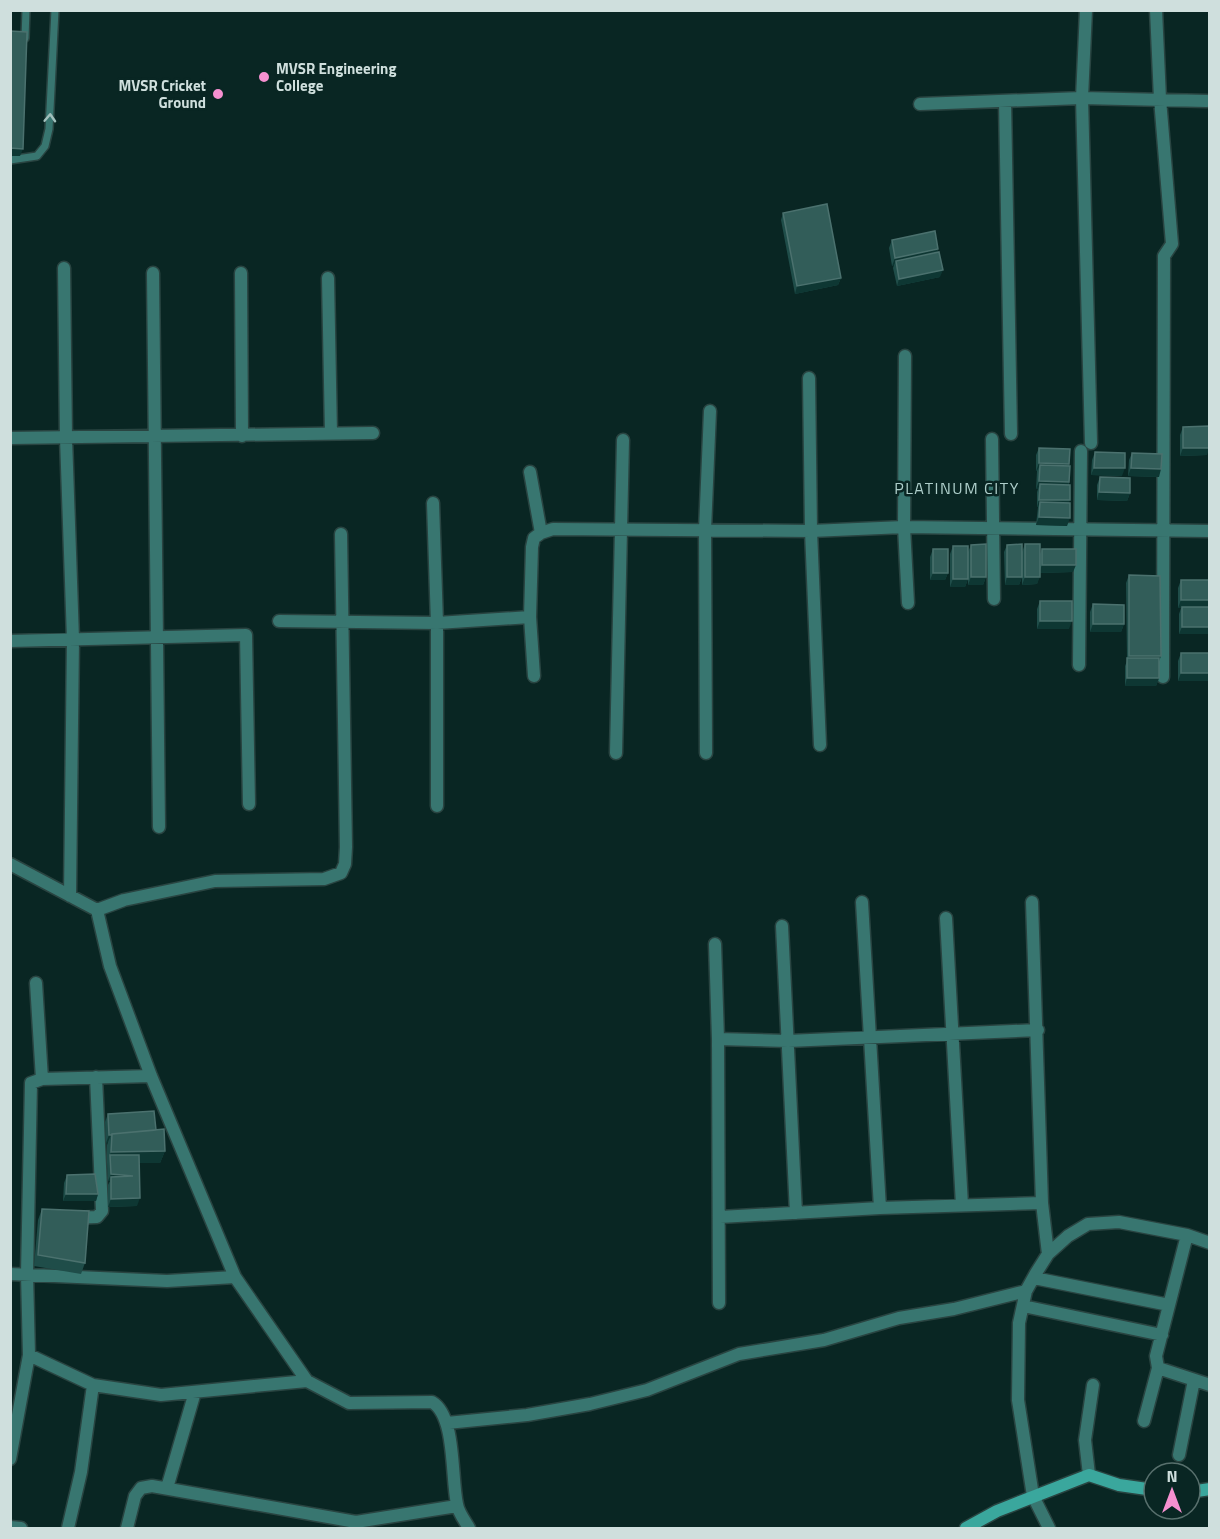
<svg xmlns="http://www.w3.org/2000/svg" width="1220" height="1539" font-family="'Titillium Web',sans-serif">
  <rect width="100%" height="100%" fill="#092623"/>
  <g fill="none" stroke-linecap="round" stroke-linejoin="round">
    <defs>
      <path id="service" d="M 25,38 L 26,10
        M 10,160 L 37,156 L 45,146 L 49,129 L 55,10"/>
      <path id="minor" d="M 1086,10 L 1082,98 L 1091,443
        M 1156,10 L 1160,99 L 1172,244 L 1164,256 L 1163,677
        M 1005,102 L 1011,434
        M 920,104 L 1082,98 L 1207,101
        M 64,268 L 66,438 L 73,639 L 70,896
        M 153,273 L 159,827
        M 241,273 L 242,436
        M 328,278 L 331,434
        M 905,356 L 904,527 L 908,603
        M 809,378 L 811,531 L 820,745
        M 10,438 L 373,433
        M 992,439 L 994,599
        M 530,472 L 541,533 L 534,538 L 532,547 L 530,617 L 534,676
        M 433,503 L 437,623 L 437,806
        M 541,533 L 553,529 L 811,531 L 904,527 L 1210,531
        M 279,621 L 437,623 L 530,617
        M 10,641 L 246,635 L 249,804
        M 1079,665 L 1081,451
        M 616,753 L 623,440
        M 706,753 L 705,530 L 710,411
        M 10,864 L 97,910 L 110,966 L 151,1076 L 235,1277 L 307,1381 L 349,1403 L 432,1402 C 456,1416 451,1477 457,1504 C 458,1512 465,1521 469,1528
        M 862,902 L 880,1208 L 1042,1203 L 1032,902
        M 97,910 L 124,900 L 215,881 L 324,879 L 341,873 L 345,864 L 346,847 L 341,534
        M 946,918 L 962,1205
        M 782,926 L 796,1213
        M 715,944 L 718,1039 L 788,1041 L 1038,1030
        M 36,983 L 42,1079
        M 718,1039 L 719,1303
        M 1042,1203 L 1048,1254
        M 720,1217 L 880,1208
        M 73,1218 L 97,1217 L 102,1211 L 96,1077
        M 1187,1235 L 1156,1356 L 1158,1368 L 1210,1385
        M 10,1274 L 167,1281 L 235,1277
        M 1034,1278 L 1169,1305
        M 1023,1306 L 1162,1335
        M 29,1355 L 93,1385 L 161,1395 L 307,1381
        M 1144,1421 L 1158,1368
        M 447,1423 L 527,1415 L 590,1404 L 647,1390 L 739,1354 L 824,1340 L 899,1318 L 954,1309 L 1026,1291
        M 1179,1455 L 1194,1380
        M 10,1459 L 29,1355 L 27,1274 L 31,1083 L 42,1079 L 151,1076
        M 1089,1475 L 1085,1440 L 1093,1385
        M 167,1488 L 195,1392
        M 10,1527 L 21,1528
        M 68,1528 L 81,1472 L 93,1385
        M 127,1528 L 135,1496 L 141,1488 L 152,1486 L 356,1522 L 457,1506
        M 1049,1528 L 1033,1496 L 1018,1400 L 1019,1323 L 1026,1291 L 1036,1273 L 1048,1254 L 1068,1236 L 1088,1224 L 1119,1222 L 1187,1235 L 1210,1243"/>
      <path id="secondary" d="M 1190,1492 L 1210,1489
        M 966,1528 L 997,1511 L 1089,1475 L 1119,1485 L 1154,1490"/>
    </defs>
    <use href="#service" stroke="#294441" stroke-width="10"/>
    <use href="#minor" stroke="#294441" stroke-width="15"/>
    <use href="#secondary" stroke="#294441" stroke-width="15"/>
    <use href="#service" stroke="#387670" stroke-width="7"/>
    <use href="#minor" stroke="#387670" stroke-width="12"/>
    <use href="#secondary" stroke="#3aa79d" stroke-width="12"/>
  </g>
  <path fill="#1f4d49" d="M 783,213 L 841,278 L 838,285 L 795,294 L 781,220 Z
    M 892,240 L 938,249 L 937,252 L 940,277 L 897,286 L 893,268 L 894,265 L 892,266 L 889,248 Z
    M 1183,427 L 1207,455 L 1180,456 L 1180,435 Z
    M 1039,448 L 1069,464 L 1069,503 L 1067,526 L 1036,525 L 1038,507 L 1037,507 L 1037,492 L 1038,489 L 1036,489 L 1037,471 L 1036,471 L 1036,455 Z
    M 1095,452 L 1122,476 L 1091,475 L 1092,460 Z
    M 1132,453 L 1159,477 L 1128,476 L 1129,460 Z
    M 1100,477 L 1130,493 L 1127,501 L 1097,500 L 1097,485 Z
    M 1025,544 L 1040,554 L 1042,549 L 1073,572 L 1040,573 L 1037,584 L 1022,585 L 1022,552 Z
    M 971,545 L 986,577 L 983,585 L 968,585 L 968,552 Z
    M 1007,545 L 1022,577 L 1019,585 L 1005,585 L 1004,552 Z
    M 953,546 L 968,579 L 965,587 L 950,587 L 950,554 Z
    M 933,549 L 948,573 L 945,580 L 930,580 L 930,557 Z
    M 1129,575 L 1159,662 L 1159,678 L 1156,686 L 1125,686 L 1125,666 L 1127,661 L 1126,583 Z
    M 1181,580 L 1209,634 L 1179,634 L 1179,614 L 1181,608 L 1178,608 L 1178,588 Z
    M 1040,601 L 1069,629 L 1037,629 L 1037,609 Z
    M 1093,604 L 1124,624 L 1121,632 L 1090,632 L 1090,612 Z
    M 1181,653 L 1209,681 L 1178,681 L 1178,661 Z
    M 108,1114 L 156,1130 L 165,1151 L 160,1163 L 139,1163 L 137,1206 L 108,1207 L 108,1185 L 110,1181 L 108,1181 L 107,1163 L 107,1145 L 108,1142 L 106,1143 L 105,1122 Z
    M 67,1175 L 98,1194 L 96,1201 L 63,1201 L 64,1183 Z
    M 42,1209 L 85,1263 L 81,1274 L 34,1266 L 38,1220 Z"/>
  <path fill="#0e3733" d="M 10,148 L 23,149 L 20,156 L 10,156 Z
    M 938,249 L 935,257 L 896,261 L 894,265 L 892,266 L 895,258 Z
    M 943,270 L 940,277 L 897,286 L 899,279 Z
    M 841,278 L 838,285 L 795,294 L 797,286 Z
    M 1183,448 L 1209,448 L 1209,450 L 1207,455 L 1180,456 Z
    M 1039,463 L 1069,464 L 1066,472 L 1040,465 L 1037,471 L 1036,471 Z
    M 1094,468 L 1125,468 L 1122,476 L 1091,475 Z
    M 1131,468 L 1161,469 L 1159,477 L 1128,476 Z
    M 1039,481 L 1069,482 L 1067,490 L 1040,484 L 1038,489 L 1036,489 Z
    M 1099,492 L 1130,493 L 1127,501 L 1097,500 Z
    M 1039,500 L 1070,500 L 1067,508 L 1040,502 L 1038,507 L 1037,507 Z
    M 1039,517 L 1070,518 L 1067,526 L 1036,525 Z
    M 1042,565 L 1076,565 L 1073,572 L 1039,573 Z
    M 933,573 L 948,573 L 945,580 L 930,580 Z
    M 971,577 L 986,577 L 983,585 L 968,585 Z
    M 1007,577 L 1022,577 L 1019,585 L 1005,585 Z
    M 1025,577 L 1040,577 L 1037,584 L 1022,585 Z
    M 953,579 L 968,579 L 965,587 L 950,587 Z
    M 1181,600 L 1209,600 L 1209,608 L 1178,608 Z
    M 1040,621 L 1072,621 L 1069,629 L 1037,629 Z
    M 1093,624 L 1124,624 L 1121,632 L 1090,632 Z
    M 1182,627 L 1209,627 L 1209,634 L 1179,634 Z
    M 1129,656 L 1161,656 L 1158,664 L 1127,662 Z
    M 1181,673 L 1209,673 L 1209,681 L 1178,681 Z
    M 1127,678 L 1159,678 L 1156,686 L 1125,686 Z
    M 109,1135 L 111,1135 L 108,1142 L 106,1143 Z
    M 165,1151 L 160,1163 L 110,1163 L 110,1155 L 111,1152 Z
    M 111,1174 L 133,1176 L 111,1177 L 110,1181 L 108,1181 Z
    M 66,1194 L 98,1194 L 96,1201 L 63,1201 Z
    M 140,1198 L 137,1206 L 108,1207 L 111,1199 Z"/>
  <path fill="#325d59" stroke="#4b716e" stroke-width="1.5" d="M 10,31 L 27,32 L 23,149 L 10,148 Z
    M 827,204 L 841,278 L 797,286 L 783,213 Z
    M 935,231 L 938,249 L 895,258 L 892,240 Z
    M 939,252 L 943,270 L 899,279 L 896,261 Z
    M 1209,426 L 1209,448 L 1183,448 L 1183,427 Z
    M 1039,448 L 1070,449 L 1069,464 L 1039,463 Z
    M 1095,452 L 1125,453 L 1125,468 L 1094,468 Z
    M 1132,453 L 1162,454 L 1161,469 L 1131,468 Z
    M 1040,465 L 1070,466 L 1069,482 L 1039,481 Z
    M 1100,477 L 1130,478 L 1130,493 L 1099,492 Z
    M 1040,484 L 1070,485 L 1070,500 L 1039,500 Z
    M 1040,502 L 1070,503 L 1070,518 L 1039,517 Z
    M 986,544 L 986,577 L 971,577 L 971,545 Z
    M 1022,544 L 1022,577 L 1007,577 L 1007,545 Z
    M 1025,544 L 1040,544 L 1040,577 L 1025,577 Z
    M 953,546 L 968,546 L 968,579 L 953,579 Z
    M 933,549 L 948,549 L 948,573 L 933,573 Z
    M 1042,549 L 1076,549 L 1076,565 L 1042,565 Z
    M 1129,575 L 1160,576 L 1161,656 L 1129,656 Z
    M 1181,580 L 1209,580 L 1209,600 L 1181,600 Z
    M 1040,601 L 1072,601 L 1072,621 L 1040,621 Z
    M 1093,604 L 1124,605 L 1124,624 L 1093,624 Z
    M 1182,607 L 1209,607 L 1209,627 L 1182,627 Z
    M 1181,653 L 1209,653 L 1209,673 L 1181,673 Z
    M 1127,658 L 1159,658 L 1159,678 L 1127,678 Z
    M 154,1111 L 156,1130 L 112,1134 L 112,1135 L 109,1135 L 108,1114 Z
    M 164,1129 L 165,1151 L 111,1152 L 112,1134 Z
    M 110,1155 L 139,1155 L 140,1198 L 111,1199 L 111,1177 L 133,1176 L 111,1174 Z
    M 95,1174 L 98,1194 L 66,1194 L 67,1175 Z
    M 42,1209 L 89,1211 L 85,1263 L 38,1255 Z"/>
  <defs><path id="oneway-chevron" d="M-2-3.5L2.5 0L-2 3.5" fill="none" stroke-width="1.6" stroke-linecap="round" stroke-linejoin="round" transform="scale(1.5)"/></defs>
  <use stroke="#a2c0bc" href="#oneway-chevron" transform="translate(50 118) rotate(-87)"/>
  <g fill="#f690d0" stroke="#092623" stroke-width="2">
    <circle cx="264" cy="77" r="6"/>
    <circle cx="218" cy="94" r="6"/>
  </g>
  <g text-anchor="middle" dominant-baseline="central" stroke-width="5" stroke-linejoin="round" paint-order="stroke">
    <g font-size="15" font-weight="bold" fill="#cfdfdd" stroke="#092623" text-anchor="start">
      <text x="276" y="68">MVSR Engineering<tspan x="276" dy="17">College</tspan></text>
      <text x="206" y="85" text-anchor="end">MVSR Cricket<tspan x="206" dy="17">Ground</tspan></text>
    </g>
    <g font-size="16" letter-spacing="1.5" fill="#aececa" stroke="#092623">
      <text x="957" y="488">PLATINUM CITY</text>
    </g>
  </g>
  <rect width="1220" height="1539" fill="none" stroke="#cfdfdd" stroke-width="24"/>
  <g transform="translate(1172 1491)"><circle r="28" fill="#092623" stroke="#58706d" stroke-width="1.5"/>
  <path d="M0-4.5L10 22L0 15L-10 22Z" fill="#f690d0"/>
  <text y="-9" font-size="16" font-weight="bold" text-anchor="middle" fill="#cfdfdd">N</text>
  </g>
</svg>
